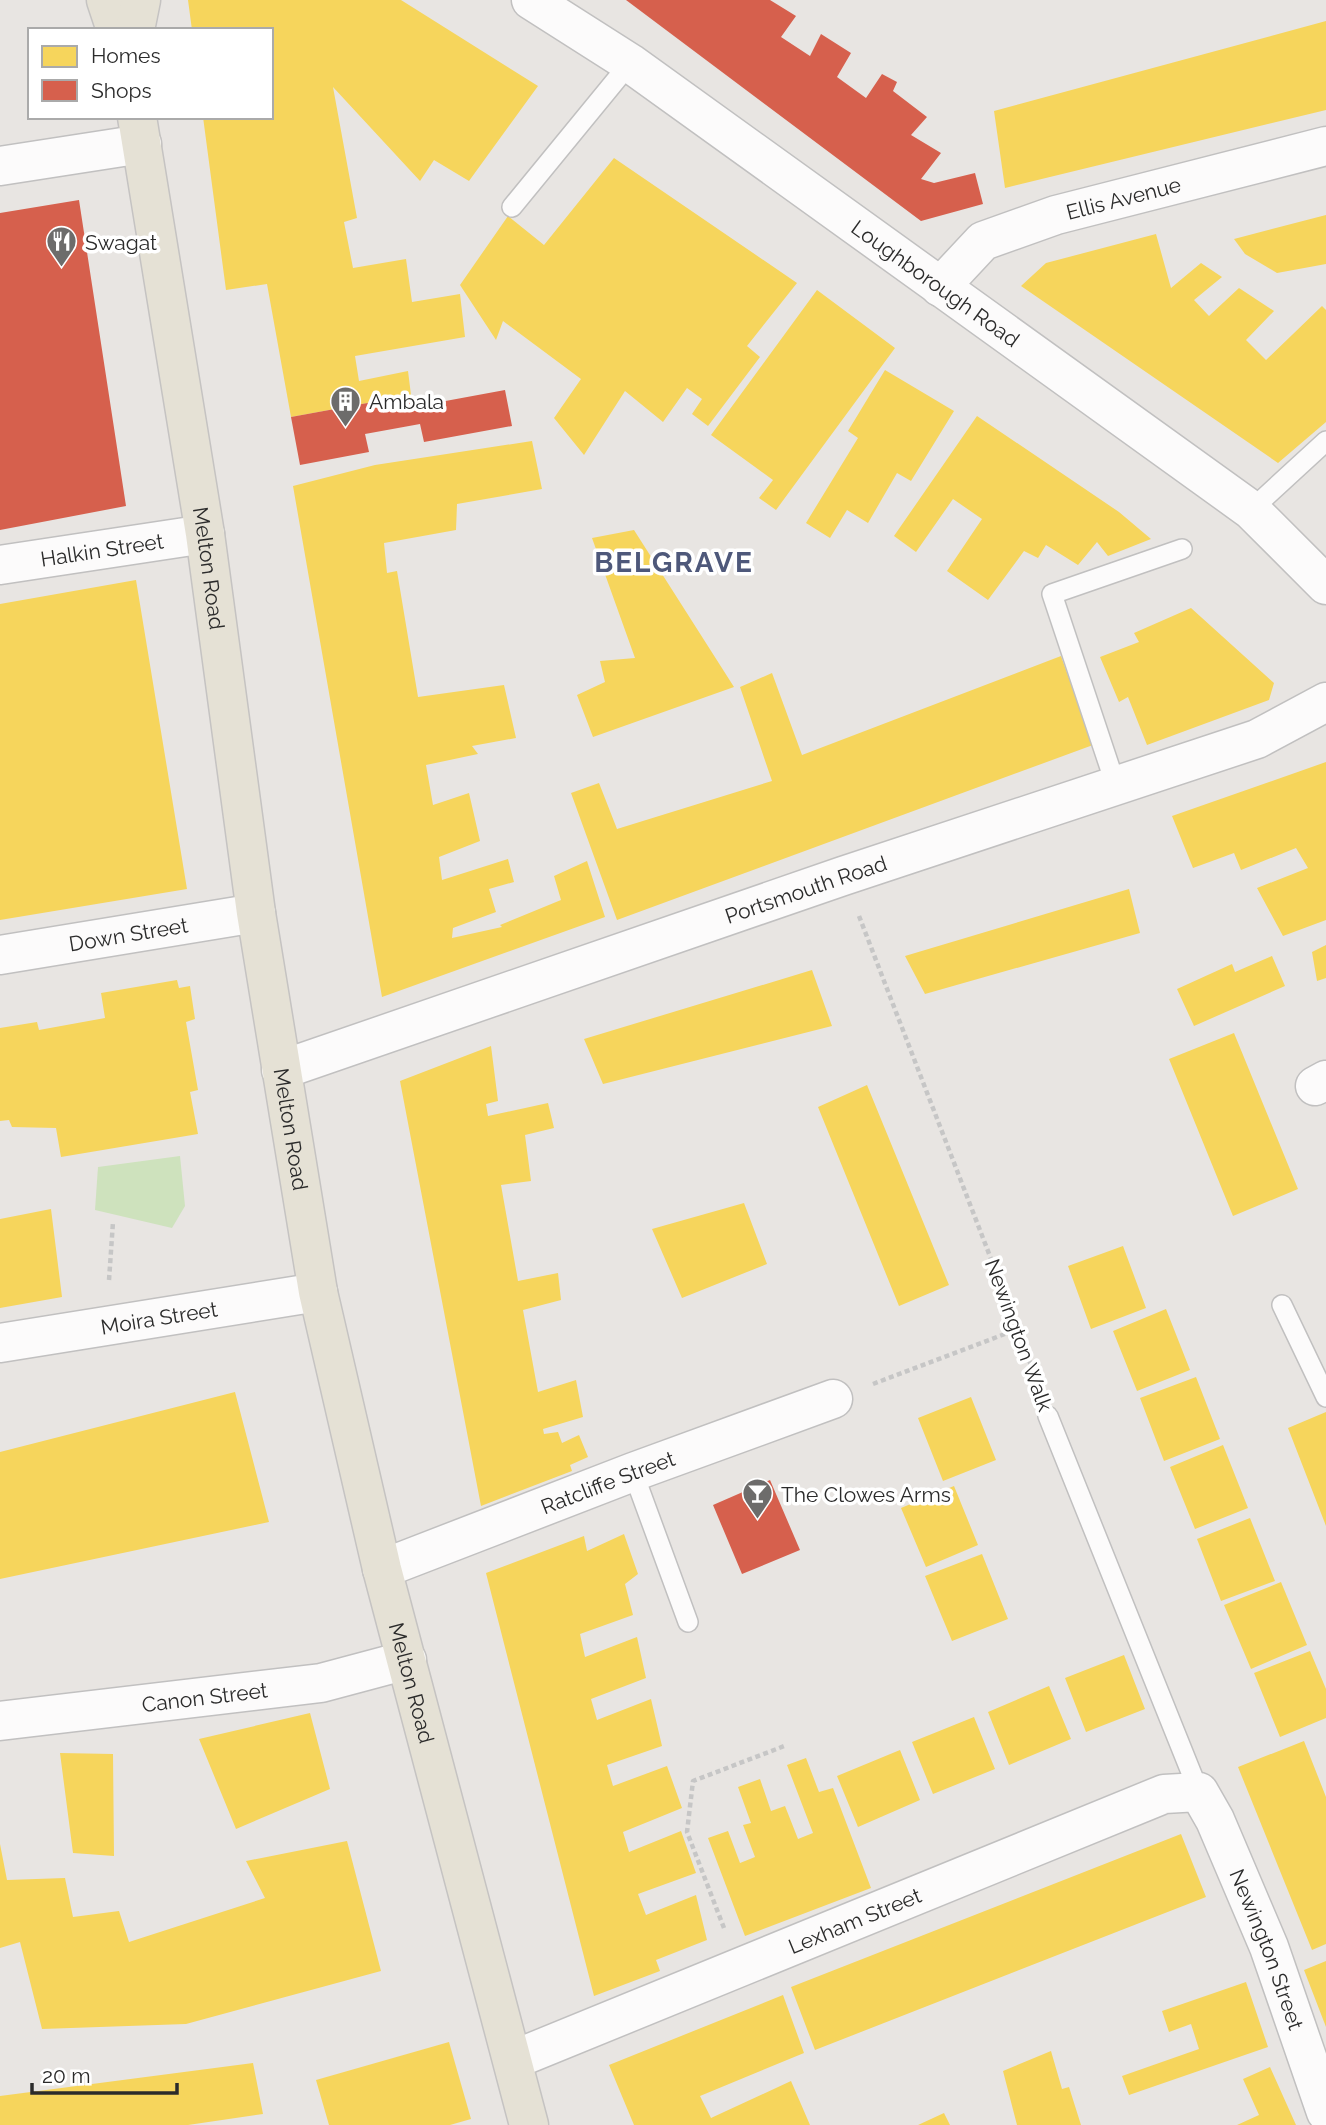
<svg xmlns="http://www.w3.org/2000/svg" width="1326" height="2125" font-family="Raleway,sans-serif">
  <rect width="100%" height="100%" fill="#e8e5e2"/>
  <path fill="#cee2bd" d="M 180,1156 L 185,1206 L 172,1228 L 95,1210 L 98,1167 Z"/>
  <path fill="#f6d55c" d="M 188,0 L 401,0 L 538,86 L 469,181 L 434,160 L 420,181 L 333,87 L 357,218 L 344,222 L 353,268 L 406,259 L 412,302 L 460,294 L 465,337 L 355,356 L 359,381 L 408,371 L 411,395 L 291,417 L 267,284 L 226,290 L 203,117 L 271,117 L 271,30 L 192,30 Z
    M 1326,21 L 1326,110 L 1005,188 L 994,111 Z
    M 614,158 L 797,283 L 747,346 L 760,357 L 708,426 L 692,414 L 702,399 L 687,388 L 663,422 L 625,391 L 584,455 L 554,418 L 581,379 L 503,321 L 496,340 L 460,285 L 508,216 L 544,245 Z
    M 1326,215 L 1326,264 L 1277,273 L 1245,254 L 1234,239 Z
    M 1156,234 L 1171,288 L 1201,263 L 1222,277 L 1194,300 L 1209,316 L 1239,288 L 1274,311 L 1246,340 L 1266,360 L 1322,306 L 1326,310 L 1326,422 L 1278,463 L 1021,286 L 1046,263 Z
    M 817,290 L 895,348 L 776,510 L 759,498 L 773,480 L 711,435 Z
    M 885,370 L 954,411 L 911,481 L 897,473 L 868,523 L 847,510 L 830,538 L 806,523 L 858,438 L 848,431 Z
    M 977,416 L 1119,512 L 1151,539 L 1108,556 L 1097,542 L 1078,565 L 1046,545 L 1038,558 L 1024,551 L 988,600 L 947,571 L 982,519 L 953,499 L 916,552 L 894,536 Z
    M 532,441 L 542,489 L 457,504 L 456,530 L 384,543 L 387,573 L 397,571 L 418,697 L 504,685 L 516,738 L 472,746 L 478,754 L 426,765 L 433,805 L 469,793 L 480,841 L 439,857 L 442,880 L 508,859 L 514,882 L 489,889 L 496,912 L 453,928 L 452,938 L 502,927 L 500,925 L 561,900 L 554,876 L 587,861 L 605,917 L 382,997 L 293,486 L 375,465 Z
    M 634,530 L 734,687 L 593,737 L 577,695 L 605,682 L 600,661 L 635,658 L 592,538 Z
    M 136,580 L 187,889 L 0,920 L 0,604 Z
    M 1191,608 L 1274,683 L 1269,700 L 1147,745 L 1128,697 L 1119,702 L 1100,657 L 1139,642 L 1134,633 Z
    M 1061,656 L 1093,745 L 617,920 L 571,793 L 599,783 L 617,829 L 772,781 L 740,687 L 772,673 L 802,755 Z
    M 1326,762 L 1326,920 L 1283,936 L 1257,888 L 1308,868 L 1296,848 L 1241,870 L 1234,853 L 1193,868 L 1172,816 Z
    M 1129,889 L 1140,933 L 925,994 L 905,956 Z
    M 1326,945 L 1326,978 L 1317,981 L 1312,952 Z
    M 1272,956 L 1285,986 L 1194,1026 L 1177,989 L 1232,964 L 1235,972 Z
    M 812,970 L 832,1026 L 603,1084 L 584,1039 Z
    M 177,980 L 179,988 L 190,986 L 195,1019 L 186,1022 L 198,1090 L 190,1092 L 198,1134 L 61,1157 L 56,1128 L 12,1127 L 9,1120 L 0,1121 L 0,1028 L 37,1022 L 39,1030 L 105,1018 L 101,993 Z
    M 1234,1033 L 1298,1189 L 1233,1216 L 1169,1059 Z
    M 491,1046 L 498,1101 L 486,1104 L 488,1116 L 548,1103 L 554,1128 L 525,1135 L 531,1181 L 501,1185 L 518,1281 L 558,1273 L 561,1300 L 523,1310 L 538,1392 L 576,1380 L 583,1417 L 543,1429 L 544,1434 L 558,1432 L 562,1443 L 579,1435 L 588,1457 L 570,1465 L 572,1471 L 481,1506 L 400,1081 Z
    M 867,1085 L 949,1285 L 899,1306 L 818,1107 Z
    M 744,1203 L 767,1264 L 682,1298 L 652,1229 Z
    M 51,1209 L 62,1297 L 0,1308 L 0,1219 Z
    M 1123,1246 L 1146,1308 L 1091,1329 L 1068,1266 Z
    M 1166,1309 L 1190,1370 L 1137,1391 L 1113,1331 Z
    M 1196,1377 L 1220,1439 L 1164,1461 L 1140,1398 Z
    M 235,1392 L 269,1522 L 0,1579 L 0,1452 Z
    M 971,1397 L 996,1460 L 943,1481 L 918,1418 Z
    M 1326,1412 L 1326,1526 L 1288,1428 Z
    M 1223,1445 L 1248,1508 L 1195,1529 L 1170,1467 Z
    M 954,1486 L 978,1545 L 926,1567 L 901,1508 Z
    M 1250,1518 L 1275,1581 L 1221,1601 L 1197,1539 Z
    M 624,1534 L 638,1574 L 625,1584 L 633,1615 L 580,1634 L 585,1657 L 637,1637 L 646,1678 L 591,1699 L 597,1720 L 651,1699 L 662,1746 L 607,1765 L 613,1786 L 667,1766 L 682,1808 L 623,1832 L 629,1852 L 681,1831 L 696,1873 L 638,1894 L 646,1915 L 696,1895 L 707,1940 L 656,1960 L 660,1971 L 594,1996 L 486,1573 L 584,1536 L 587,1551 Z
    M 982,1554 L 1008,1619 L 952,1641 L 925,1576 Z
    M 1281,1582 L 1307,1645 L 1251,1669 L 1224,1605 Z
    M 1310,1651 L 1326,1689 L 1326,1718 L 1280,1737 L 1254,1673 Z
    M 1124,1655 L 1145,1709 L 1086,1732 L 1065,1678 Z
    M 1049,1686 L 1071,1739 L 1009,1765 L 988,1712 Z
    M 310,1713 L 330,1789 L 236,1829 L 199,1739 Z
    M 974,1717 L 995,1769 L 933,1794 L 912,1742 Z
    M 1304,1741 L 1326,1797 L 1326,1944 L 1312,1950 L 1238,1767 Z
    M 900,1750 L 920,1800 L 858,1827 L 837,1776 Z
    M 60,1753 L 113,1754 L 114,1856 L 73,1853 Z
    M 806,1758 L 819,1792 L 833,1788 L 871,1888 L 745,1936 L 708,1838 L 728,1831 L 740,1863 L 755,1857 L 743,1825 L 751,1823 L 738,1787 L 760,1779 L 771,1811 L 785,1806 L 798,1839 L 813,1833 L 787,1765 Z
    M 1181,1834 L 1206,1897 L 815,2050 L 791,1987 Z
    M 347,1841 L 381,1971 L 186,2024 L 42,2029 L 20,1942 L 0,1948 L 0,1844 L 7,1880 L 65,1878 L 73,1917 L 119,1911 L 129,1942 L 265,1898 L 246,1861 Z
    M 1326,1961 L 1326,2027 L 1304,1970 Z
    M 1246,1982 L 1268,2047 L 1129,2095 L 1122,2076 L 1199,2049 L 1191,2024 L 1169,2032 L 1162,2011 Z
    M 783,1995 L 804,2053 L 700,2096 L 711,2118 L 791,2081 L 810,2125 L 634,2125 L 609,2065 Z
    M 449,2042 L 471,2119 L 450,2125 L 329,2125 L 316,2080 Z
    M 1051,2051 L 1062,2089 L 1069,2087 L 1081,2125 L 1017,2125 L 1003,2071 Z
    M 253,2063 L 263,2114 L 188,2125 L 0,2125 L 0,2096 Z
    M 1270,2067 L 1296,2125 L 1237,2125 L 1259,2115 L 1243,2079 Z
    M 944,2113 L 950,2125 L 918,2125 Z"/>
  <path fill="#d6604d" d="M 626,0 L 770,0 L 796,16 L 781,37 L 810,56 L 821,34 L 851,53 L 837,77 L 866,98 L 882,74 L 897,82 L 893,91 L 927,117 L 911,135 L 941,153 L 921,179 L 934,183 L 975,173 L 983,204 L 921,221 Z
    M 79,200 L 126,506 L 0,530 L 0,213 Z
    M 505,390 L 512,426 L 424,442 L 420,424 L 365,434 L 369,452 L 300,465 L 291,417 L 411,395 L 413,407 Z
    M 770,1480 L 800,1550 L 742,1574 L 713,1505 Z"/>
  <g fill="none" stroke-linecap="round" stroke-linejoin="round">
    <defs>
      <path id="service" d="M 512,207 L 630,63
        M 1251,510 L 1326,441
        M 1116,786 L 1052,594 L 1182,549
        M 1282,1305 L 1326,1397
        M 1048,1416 L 1199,1792
        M 633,1472 L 688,1622"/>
      <g id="minor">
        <path d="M 0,166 L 142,144"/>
        <path id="s1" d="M 940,287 L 983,241 L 1056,215 L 1326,146"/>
        <path id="s2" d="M 0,565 L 205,534"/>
        <path id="s3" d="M 0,955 L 256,913"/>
        <path id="s4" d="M 281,1070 L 843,876 L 1257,739 L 1326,702"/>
        <path d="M 1315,1086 L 1326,1080"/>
        <path id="s5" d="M 0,1343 L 318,1292"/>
        <path id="s6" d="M 382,1569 L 633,1472 L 833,1399"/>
        <path id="s7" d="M 0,1721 L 321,1683 L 407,1660"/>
        <path id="s8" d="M 513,2060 L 1164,1794 L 1199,1792 L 1215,1820 L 1269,1947 L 1326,2112"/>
      </g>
      <g id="tertiary">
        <path id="s9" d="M 531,0 L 630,63 L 1251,510 L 1326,585"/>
      </g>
      <g id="primary">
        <path d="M 106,0 L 116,30"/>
        <path d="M 135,30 L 141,0"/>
        <path id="s10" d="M 137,117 L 205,534 L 256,913 L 318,1292 L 382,1569 L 529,2125"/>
      </g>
    </defs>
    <use href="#service" stroke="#c1c0c0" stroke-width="22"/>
    <use href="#minor" stroke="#c1c0c0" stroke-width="41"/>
    <use href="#tertiary" stroke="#c1c0c0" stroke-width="41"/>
    <use href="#primary" stroke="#c5c3c2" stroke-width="41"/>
    <path stroke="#c6c6c6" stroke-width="4.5" stroke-dasharray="5 3.5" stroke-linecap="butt" d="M 859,916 L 1018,1329 L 1038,1385
      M 109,1280 L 113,1222
      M 873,1384 L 1018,1329
      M 724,1928 L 687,1832 L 693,1781 L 787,1745"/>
    <use href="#service" stroke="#fcfbfb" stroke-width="19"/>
    <use href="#minor" stroke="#fcfbfb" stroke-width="38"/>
    <use href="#tertiary" stroke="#fcfbfb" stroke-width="38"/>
    <use href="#primary" stroke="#e5e1d5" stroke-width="38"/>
  </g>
  <defs>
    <symbol id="restaurant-pin" viewBox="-11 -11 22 30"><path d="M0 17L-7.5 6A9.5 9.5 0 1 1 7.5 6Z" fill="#6d6c6b" stroke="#fff"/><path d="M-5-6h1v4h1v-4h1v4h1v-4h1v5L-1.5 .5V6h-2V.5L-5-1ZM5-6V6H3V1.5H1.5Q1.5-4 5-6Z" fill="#fff"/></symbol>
    <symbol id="building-pin" viewBox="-11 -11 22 30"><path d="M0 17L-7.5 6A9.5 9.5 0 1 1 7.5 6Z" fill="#6d6c6b" stroke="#fff"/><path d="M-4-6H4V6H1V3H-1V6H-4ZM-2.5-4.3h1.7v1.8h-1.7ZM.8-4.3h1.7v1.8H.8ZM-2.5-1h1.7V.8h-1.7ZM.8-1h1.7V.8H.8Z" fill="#fff"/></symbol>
    <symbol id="bar-pin" viewBox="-11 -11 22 30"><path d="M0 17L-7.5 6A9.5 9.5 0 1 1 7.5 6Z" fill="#6d6c6b" stroke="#fff"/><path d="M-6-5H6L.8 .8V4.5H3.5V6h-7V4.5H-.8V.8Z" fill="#fff"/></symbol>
  </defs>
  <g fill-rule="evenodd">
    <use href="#restaurant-pin" x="44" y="224" width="35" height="47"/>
    <use href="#building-pin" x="328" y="384" width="35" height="47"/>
    <use href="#bar-pin" x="740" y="1476" width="35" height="47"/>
  </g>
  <g text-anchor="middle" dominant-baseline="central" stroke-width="7" stroke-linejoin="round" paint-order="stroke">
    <g font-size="21" fill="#2b2b2b" stroke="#fff">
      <text stroke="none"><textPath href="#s1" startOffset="210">Ellis Avenue</textPath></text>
      <text stroke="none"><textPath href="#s9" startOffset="494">Loughborough Road</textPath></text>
      <text stroke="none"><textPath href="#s2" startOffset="103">Halkin Street</textPath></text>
      <text stroke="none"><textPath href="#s10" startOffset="457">Melton Road</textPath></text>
      <text stroke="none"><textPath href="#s4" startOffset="555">Portsmouth Road</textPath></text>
      <text stroke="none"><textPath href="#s3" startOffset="130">Down Street</textPath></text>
      <text stroke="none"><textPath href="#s10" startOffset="1024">Melton Road</textPath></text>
      <text stroke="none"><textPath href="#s5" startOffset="161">Moira Street</textPath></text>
      <text transform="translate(1019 1335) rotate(70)">Newington Walk</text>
      <text stroke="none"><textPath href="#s6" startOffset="242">Ratcliffe Street</textPath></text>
      <text stroke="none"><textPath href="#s10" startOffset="1591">Melton Road</textPath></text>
      <text stroke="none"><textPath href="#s7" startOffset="206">Canon Street</textPath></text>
      <text stroke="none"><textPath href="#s8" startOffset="369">Lexham Street</textPath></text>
      <text stroke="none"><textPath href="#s8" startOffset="910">Newington Street</textPath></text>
    </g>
    <g font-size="21" fill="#2b2b2b" stroke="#fff" text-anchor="start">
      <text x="85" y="242">Swagat</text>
      <text x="369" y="401">Ambala</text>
      <text x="781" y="1494">The Clowes Arms</text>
    </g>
    <g font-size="28" font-weight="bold" letter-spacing="2" fill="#4e587a" stroke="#fff">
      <text x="674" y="562">BELGRAVE</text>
    </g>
  </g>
  <rect x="28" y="28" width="245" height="91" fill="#ffffff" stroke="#aaaaaa" stroke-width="2"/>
  <rect x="42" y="46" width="35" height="21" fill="#f6d55c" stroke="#aaaaaa" stroke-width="2"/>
  <text x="91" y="63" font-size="21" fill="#2b2b2b">Homes</text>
  <rect x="42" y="80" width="35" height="21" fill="#d6604d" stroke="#aaaaaa" stroke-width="2"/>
  <text x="91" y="98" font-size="21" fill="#2b2b2b">Shops</text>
  <path d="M32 2083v10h145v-10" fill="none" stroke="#2b2b2b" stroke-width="3.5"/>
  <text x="42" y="2083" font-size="21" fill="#2b2b2b" stroke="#ffffff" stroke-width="5" paint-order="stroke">20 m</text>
</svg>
